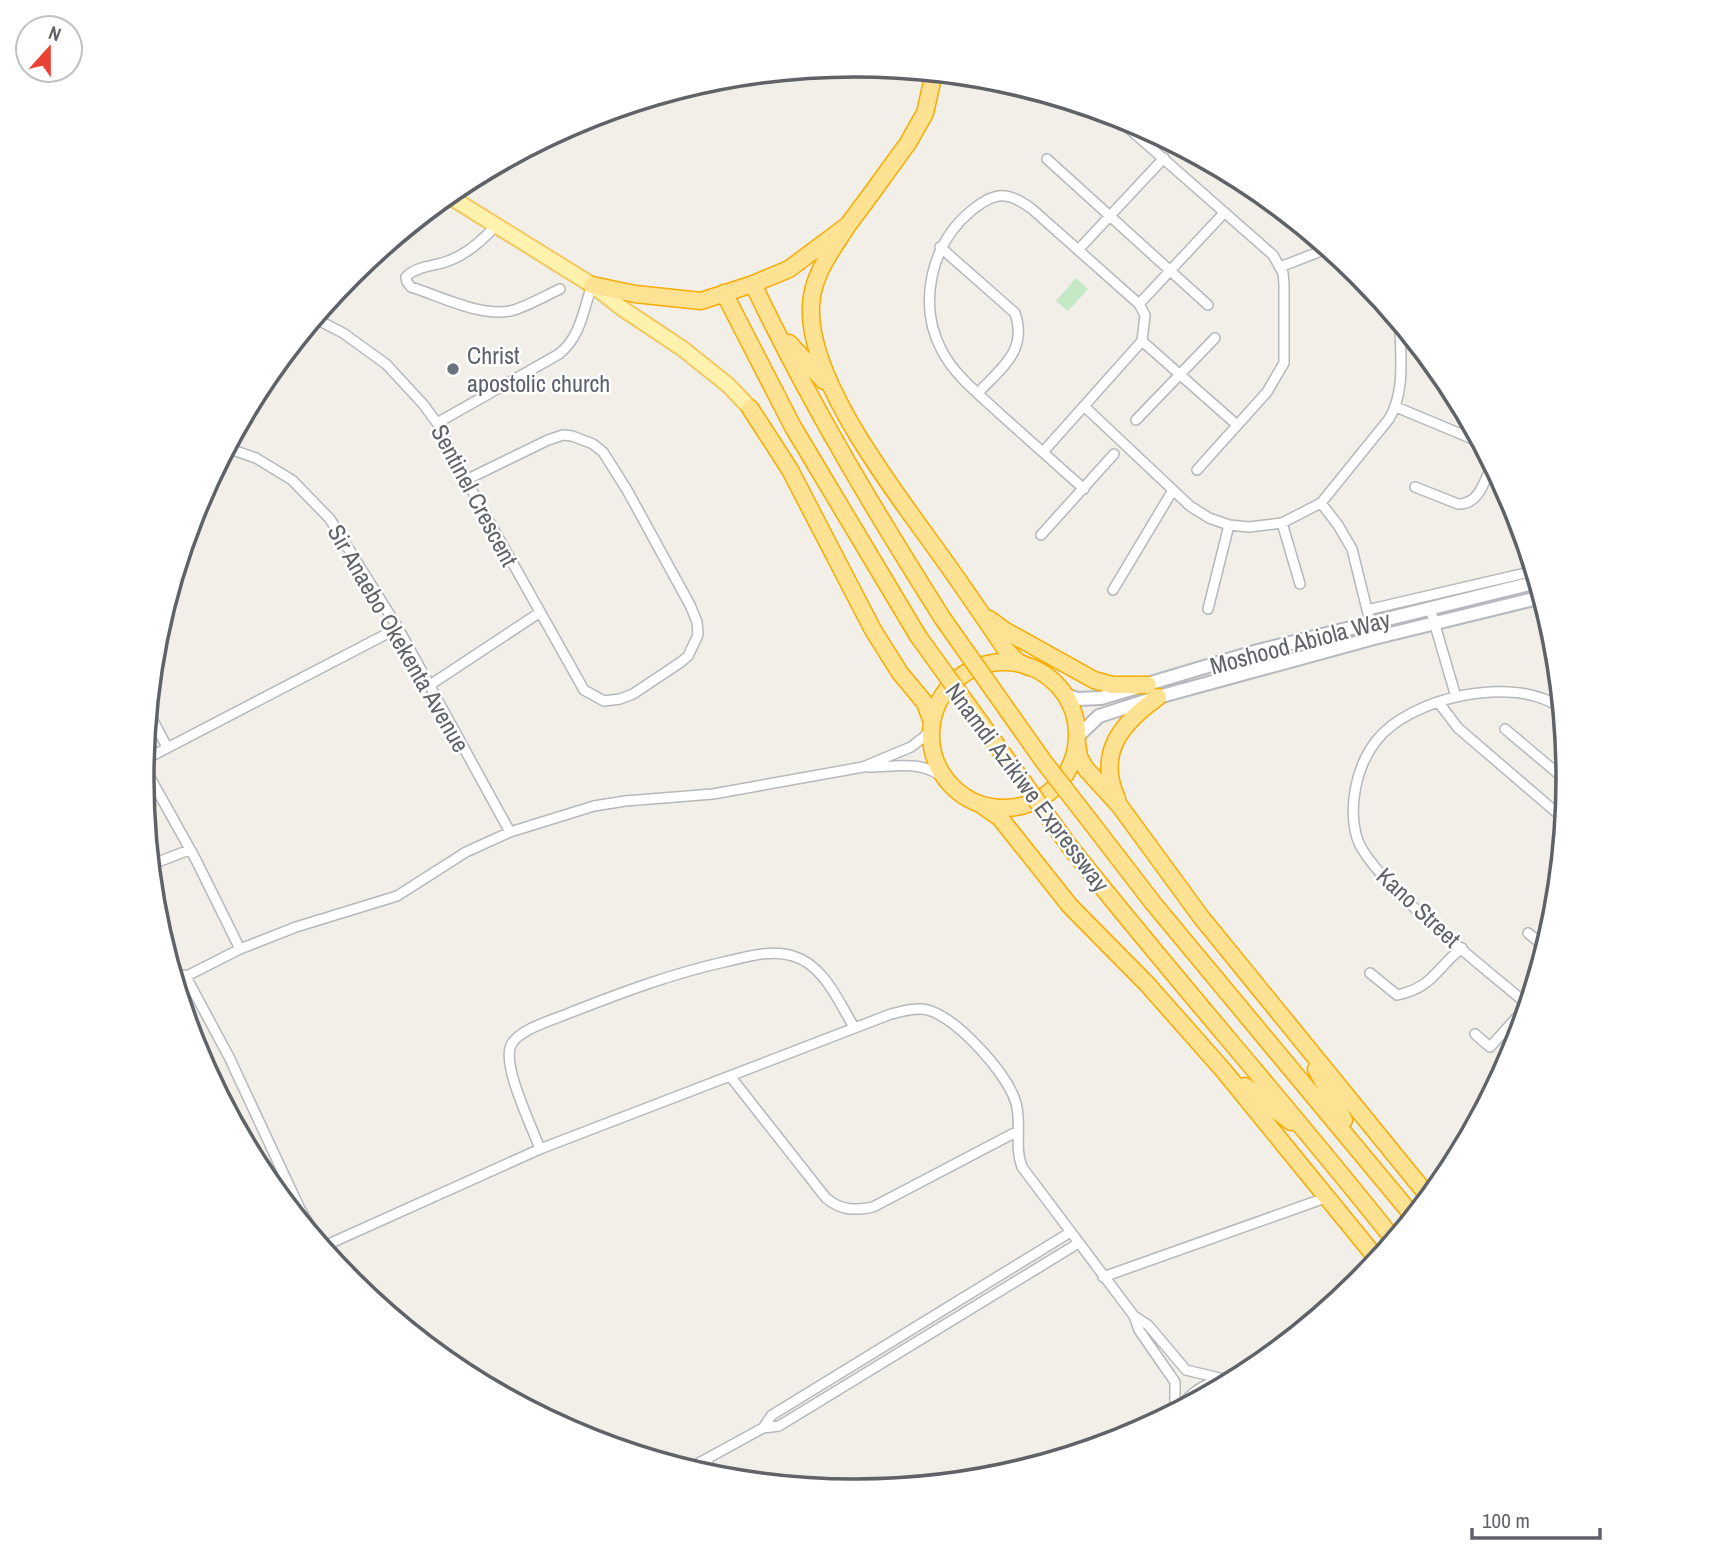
<svg xmlns="http://www.w3.org/2000/svg" width="1710" height="1556" font-family="'Archivo Narrow',sans-serif">
  <rect width="100%" height="100%" fill="#f1efe8"/>
  <path fill="#c5e8c5" d="M 1076,278 L 1088,289 L 1068,311 L 1056,301 Z"/>
  <g fill="none" stroke-linecap="round" stroke-linejoin="round">
    <defs>
      <path id="street" d="M 1125,125 L 1273,255 L 1283,273 L 1284,284 L 1284,363 L 1267,392 L 1197,470
        M 1047,159 L 1208,305
        M 497,224 C 483,240 468,254 448,261 C 435,266 416,266 406,277 L 407,282 L 411,287 C 440,296 484,319 514,310 C 530,305 545,296 560,289
        M 940,247 L 1015,313 C 1028,351 1001,368 978,393
        M 1078,250 L 1164,158
        M 1280,267 L 1329,248
        M 1139,304 L 1224,213
        M 314,318 L 343,333 L 386,364 L 423,404 L 437,423 L 466,480 L 584,690 L 604,701 L 620,699 L 633,694 L 681,662 L 688,656 L 698,635 L 697,622 L 690,605 L 627,490 L 603,452 L 593,444 L 572,436 L 563,435 L 548,440 L 466,480
        M 1142,341 L 1237,425
        M 1085,407 L 1190,506 L 1209,518 L 1229,525 L 1249,527 L 1282,523 L 1321,503 L 1389,419 C 1406,391 1400,354 1400,323
        M 1396,407 L 1480,442
        M 1136,420 L 1215,338
        M 437,423 L 559,354 C 581,336 583,311 592,285
        M 227,448 L 256,458 L 292,480 L 330,519 L 398,628 L 510,832
        M 1043,452 L 1142,341 L 1145,315 L 1139,304 L 1032,209 C 1008,191 995,191 971,211 C 931,244 917,304 942,351 C 955,376 980,395 1000,414 C 1028,439 1056,464 1084,489
        M 1415,487 L 1458,504 C 1479,505 1485,480 1492,464
        M 1321,503 L 1338,525 L 1352,549 L 1374,638
        M 1282,523 L 1300,584
        M 1041,535 L 1114,454
        M 1113,590 L 1173,490
        M 1430,608 L 1456,697
        M 1208,609 L 1229,525
        M 1367,610 L 1534,571
        M 430,685 L 539,613
        M 1439,703 L 1458,728 L 1564,819
        M 148,711 L 167,747
        M 1505,729 L 1568,782
        M 144,760 L 398,628
        M 143,765 L 196,860 L 240,949
        M 868,767 C 897,767 923,759 946,780
        M 150,865 L 189,850
        M 1528,933 L 1545,947
        M 1370,973 L 1397,995 C 1434,987 1435,969 1462,948
        M 185,975 L 229,1057 L 300,1209 L 323,1249
        M 175,982 L 240,949 L 296,927 L 397,896 L 466,852 L 510,832 L 594,806 L 625,801 L 713,794 L 863,767 L 911,747 L 925,736 L 931,727
        M 1528,1005 C 1490,972 1370,880 1357,838 C 1348,807 1356,767 1376,741 C 1410,697 1514,674 1561,708
        M 1475,1034 L 1490,1047 L 1528,1005
        M 730,1076 L 826,1198 C 840,1210 855,1211 873,1207 L 1018,1131
        M 540,1149 C 532,1127 504,1070 510,1048 C 514,1030 556,1019 572,1012 C 623,992 671,974 724,962 C 746,957 771,949 793,956 C 824,965 838,1001 854,1027
        M 322,1247 L 540,1149 L 891,1014 C 903,1011 916,1007 928,1010 C 958,1019 1007,1073 1016,1103 C 1022,1124 1014,1147 1022,1167 L 1134,1316 L 1148,1325 L 1186,1370 L 1232,1381
        M 1103,1277 L 1328,1197
        M 1134,1316 L 1139,1330 L 1175,1382 L 1175,1412
        M 1178,1410 C 1190,1393 1202,1385 1222,1379
        M 763,1428 L 772,1415 L 1069,1233
        M 706,1460 L 716,1477
        M 688,1469 L 763,1428 L 779,1426 L 1077,1244"/>
      <path id="secondary" d="M 1064,694 L 1077,699 L 1101,698 L 1258,651 L 1537,582
        M 1077,737 L 1099,716 L 1158,697 L 1374,638 L 1542,597"/>
      <path id="primary" d="M 447,195 L 592,285 L 623,309 L 683,349 L 728,385 L 750,408"/>
      <path id="highway" d="M 848,225 C 832,250 812,275 811,306 C 807,380 894,490 936,549 C 960,582 983,616 1006,650 L 1018,662 L 1029,667
        M 753,284 C 808,400 874,510 943,619
        M 592,285 L 635,294 L 701,301 L 753,284 L 789,269 L 848,225 L 871,194 L 908,143 L 925,113 L 934,73
        M 724,293 L 793,427 L 918,636
        M 789,343 L 824,381
        M 750,408 L 790,470 L 873,630 L 900,673 L 925,703 L 932,722
        M 989,619 L 1004,630 L 1094,680 L 1112,685 L 1148,685
        M931 735a73 73 0 1 1 146 0a73 73 0 1 1-146 0Z
        M 1077,743 L 1079,757 L 1086,769 L 1119,805 L 1201,917 L 1429,1197
        M 1117,799 C 1096,752 1122,723 1158,697
        M 980,804 L 1000,818 L 1070,906 L 1147,984 L 1223,1070 L 1378,1260
        M 1093,825 L 1153,903 L 1413,1216
        M 1070,847 C 1175,980 1289,1107 1394,1240
        M 1316,1069 L 1344,1120
        M 1245,1086 L 1291,1122"/>
    </defs>
    <use href="#street" stroke="#b5b8bc" stroke-width="12"/>
    <use href="#secondary" stroke="#b6babf" stroke-width="16"/>
    <use href="#primary" stroke="#f2c960" stroke-width="18"/>
    <use href="#highway" stroke="#f9ab00" stroke-width="19"/>
    <use href="#street" stroke="#fff" stroke-width="9"/>
    <use href="#secondary" stroke="#fff" stroke-width="12"/>
    <use href="#primary" stroke="#fff2af" stroke-width="14"/>
    <use href="#highway" stroke="#fde293" stroke-width="16"/>
    <defs>
      <path id="highway-bridge" d="M 943,619 L 1044,762 L 1093,825
        M 918,636 L 1070,847"/>
    </defs>
    <use href="#highway-bridge" stroke="#f9ab00" stroke-width="19" stroke-linecap="butt"/>
    <use href="#highway-bridge" stroke="#fde293" stroke-width="16"/>
  </g>
  <circle fill="#6b7280" stroke="#fff" stroke-width="2.5" cx="453" cy="369" r="7"/>
  <g text-anchor="middle" dominant-baseline="central" stroke-width="5" stroke-linejoin="round" paint-order="stroke">
    <g font-size="24" fill="#5b616d" stroke="#fff" text-anchor="start">
      <text x="467" y="355">Christ<tspan x="467" dy="28">apostolic church</tspan></text>
    </g>
    <g font-size="24" fill="#5f6368" stroke="#fff">
      <text transform="translate(475 495) rotate(62)">Sentinel Crescent</text>
      <text transform="translate(399 638) rotate(60)">Sir Anaebo Okekenta Avenue</text>
      <text transform="translate(1300 642) rotate(-15)">Moshood Abiola Way</text>
      <text transform="translate(1028 787) rotate(53)">Nnamdi Azikiwe Expressway</text>
      <text transform="translate(1419 907) rotate(43)">Kano Street</text>
    </g>
  </g>
  <path d="M0 0H1710V1556H0ZM154 778a701 701 0 1 1 1402 0a701 701 0 1 1-1402 0Z" fill="#fff" fill-rule="evenodd"/>
  <path fill="none" stroke="#5f6368" stroke-width="3.5" d="M154 778a701 701 0 1 1 1402 0a701 701 0 1 1-1402 0Z"/>
  <g transform="translate(49 49) rotate(21)"><circle r="33" fill="#ffffff" stroke="#bfc1c3" stroke-width="2"/>
  <path d="M0-5L12 26L0 18L-12 26Z" fill="#ea4335"/>
  <text y="-10" font-size="19" font-weight="bold" text-anchor="middle" fill="#5f6368">N</text>
  </g>
  <path d="M1472 1528v10h128v-10" fill="none" stroke="#5f6368" stroke-width="3.5"/>
  <text x="1482" y="1528" font-size="21" fill="#5f6368" stroke="#ffffff" stroke-width="5" paint-order="stroke">100 m</text>
</svg>
